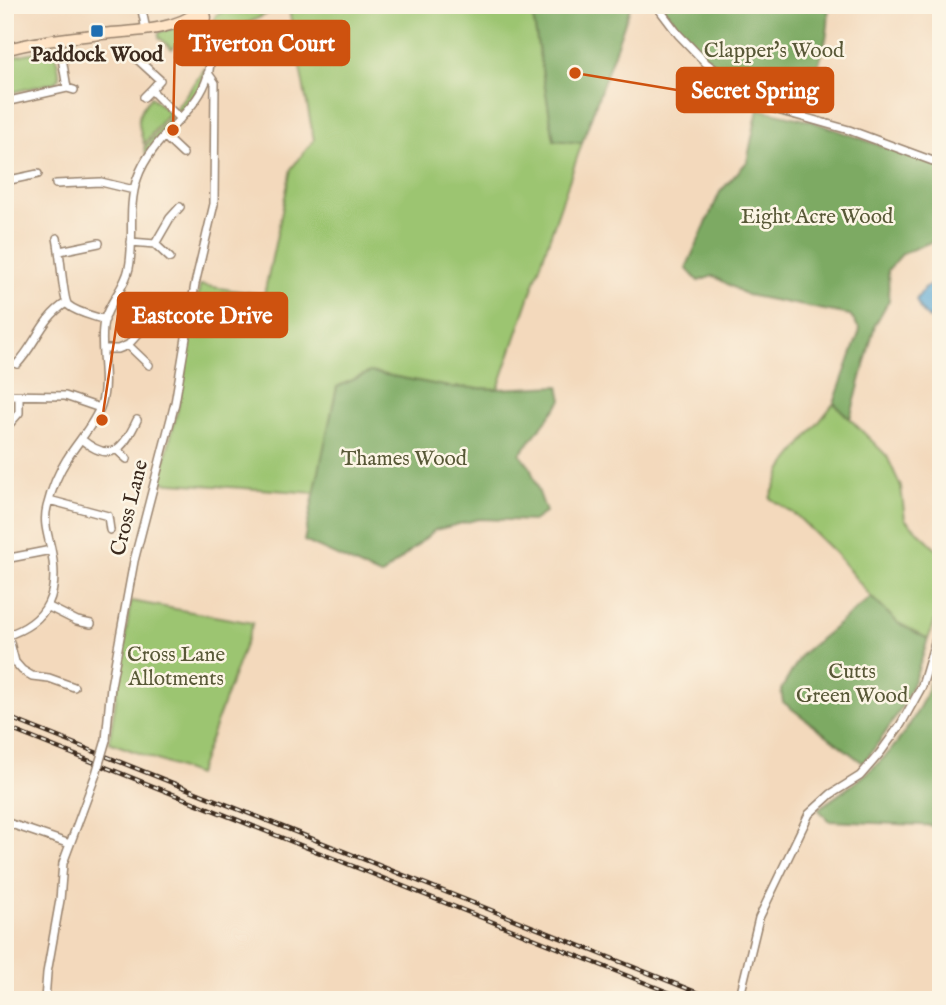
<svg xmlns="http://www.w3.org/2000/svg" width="946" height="1005" font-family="'IM FELL English',serif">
  <rect width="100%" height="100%" fill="#fcf5e5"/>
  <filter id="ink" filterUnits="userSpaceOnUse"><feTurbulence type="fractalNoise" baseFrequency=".0143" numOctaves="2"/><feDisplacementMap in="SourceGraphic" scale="14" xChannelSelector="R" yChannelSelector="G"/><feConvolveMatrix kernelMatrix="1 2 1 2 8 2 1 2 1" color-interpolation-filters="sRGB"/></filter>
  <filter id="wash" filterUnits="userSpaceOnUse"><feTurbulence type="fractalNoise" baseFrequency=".00686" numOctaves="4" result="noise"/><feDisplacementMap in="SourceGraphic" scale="28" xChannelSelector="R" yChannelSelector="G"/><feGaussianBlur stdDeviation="1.57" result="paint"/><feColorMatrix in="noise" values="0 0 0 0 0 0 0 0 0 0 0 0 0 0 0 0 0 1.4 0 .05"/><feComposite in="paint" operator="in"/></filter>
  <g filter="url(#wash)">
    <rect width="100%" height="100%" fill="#f3d9bc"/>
    <path fill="#9cc571" stroke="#6c7848" stroke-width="2" d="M 236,5 L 272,5 L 275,10 L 221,36 L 214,21 L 216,15 Z
      M 288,5 L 531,5 L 554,140 L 582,143 L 498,389 L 449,387 L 370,372 L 337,387 L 315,493 L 159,482 L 178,408 L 200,285 L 264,295 L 291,169 L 314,140 Z
      M 184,25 C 198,30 206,38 206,54 L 184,35 L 172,49 L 159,37 L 159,32 Z
      M 55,48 L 60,77 L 56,82 L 5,94 L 5,58 Z
      M 205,68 L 201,87 L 184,110 L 175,110 Z
      M 151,97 L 169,112 L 144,144 C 137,123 135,114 151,97 Z
      M 171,115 L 170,124 L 146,154 L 144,148 Z
      M 834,403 L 887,456 L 901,487 L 905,519 L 941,553 L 941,605 L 928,639 L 898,623 L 871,597 L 836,554 L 797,516 L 770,498 L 782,469 Z
      M 131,601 L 253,623 L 197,775 L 109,742 Z"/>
    <path fill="#7daa63" stroke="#5c6a40" stroke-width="2" d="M 531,5 L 631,5 L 582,143 L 554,140 Z
      M 661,5 L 828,5 C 832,43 813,78 797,112 C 735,89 701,57 661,5 Z
      M 758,109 L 811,121 L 941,167 L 941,238 L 903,253 L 888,270 L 889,300 L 875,325 L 850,419 L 834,403 L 860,330 L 850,315 L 747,295 L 713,276 L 698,281 L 686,268 L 720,192 L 747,162 Z
      M 370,372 L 449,387 L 498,389 L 559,386 L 562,400 L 520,454 L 530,467 L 546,512 L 533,521 L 479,519 L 435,530 L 381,576 L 304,541 L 337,387 Z
      M 871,597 L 898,623 L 928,639 C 912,694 898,718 863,763 L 783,702 L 781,690 L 802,654 Z
      M 941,635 L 941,826 L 829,821 L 818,809 C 868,774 901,752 926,693 C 933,675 936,654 941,635 Z"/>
    <path fill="#5ba8d4" stroke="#4b6979" stroke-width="2" d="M 938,274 L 941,274 L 941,309 L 929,319 L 920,309 L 916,300 L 925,287 L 937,283 Z"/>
  </g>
  <g filter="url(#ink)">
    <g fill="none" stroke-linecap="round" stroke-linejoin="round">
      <defs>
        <path id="street" d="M 141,5 L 146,30
          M 656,5 L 678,34 L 706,63 L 764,106 L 849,130 L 941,164
          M 59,40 L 67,88
          M 137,59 L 160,80 L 151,90
          M 144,97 L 151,90 L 180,119
          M 5,102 L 67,88 L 74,90
          M 164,136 L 183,154
          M 5,181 L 38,174
          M 56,184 L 101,182 L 134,190
          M 57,238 C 60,250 63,300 68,305 C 77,313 94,316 105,320
          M 131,242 L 155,244 L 170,258
          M 155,244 L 170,218 L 180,207
          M 60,251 L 99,243
          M 128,345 L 158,312
          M 104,349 L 118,349 L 128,345 L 149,365
          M 17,364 C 36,344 42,318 66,303
          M 5,395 L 65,396 L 100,408
          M 5,429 L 19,413 L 19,396
          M 81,439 C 111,464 123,450 137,420
          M 117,450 L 127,459
          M 49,500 L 108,516 L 110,530
          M 5,559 L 51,550
          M 47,606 L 77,621 L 91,624
          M 8,635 L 15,662 L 22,670 L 32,676 L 49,678 L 74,687
          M 5,636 C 50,622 60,592 51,549 C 48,535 43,522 47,507 C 51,491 58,473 67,459 C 78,441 94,425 101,405 C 110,378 98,348 104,321 C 109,302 125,288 129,268 C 135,239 127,208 137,179 C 158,118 235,102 202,23
          M 106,740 L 111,686 L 134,561 L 175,403 L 195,284 L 214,204 L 215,83 L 208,73
          M 5,822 L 70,844
          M 45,1000 L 47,973 L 60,900 L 63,863 L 96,774
          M 739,1000 L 759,918 L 809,814 L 831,794 L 860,776 L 880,753 L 901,724 L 922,686 L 941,622"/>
        <path id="secondary" d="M 5,50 C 36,41 69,38 101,34 C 133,31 174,31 199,11 L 205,13 L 206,18 L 200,24 L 194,17"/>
      </defs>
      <use href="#street" stroke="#97826d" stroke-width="10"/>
      <use href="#secondary" stroke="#97826d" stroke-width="13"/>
      <use href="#street" stroke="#fff" stroke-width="7"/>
      <use href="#secondary" stroke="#ffe4c6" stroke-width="10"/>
      <defs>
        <path id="rail" d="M 5,716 L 716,1000
          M 5,727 L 688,1000"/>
      </defs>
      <use href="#rail" stroke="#3b2a1e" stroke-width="4.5"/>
      <use href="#rail" stroke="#fcf5e5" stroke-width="2" stroke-dasharray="5" stroke-linecap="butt"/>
      <defs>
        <path id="street-bridge" d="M 96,774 L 106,740"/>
      </defs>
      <use href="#street-bridge" stroke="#97826d" stroke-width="10" stroke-linecap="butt"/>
      <use href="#street-bridge" stroke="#fff" stroke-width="7"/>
    </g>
  </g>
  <rect fill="#1f6fb2" stroke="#fcf5e5" stroke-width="2.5" x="90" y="24" width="14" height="14" rx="3.5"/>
  <g text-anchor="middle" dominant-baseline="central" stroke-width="5" stroke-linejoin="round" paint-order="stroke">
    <g font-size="21" fill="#585837" stroke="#fcf5e5">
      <text x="774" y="51">Clapper's Wood</text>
      <text x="817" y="217">Eight Acre Wood</text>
      <text x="404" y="459">Thames Wood</text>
      <text x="176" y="655">Cross Lane<tspan x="176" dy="24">Allotments</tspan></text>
      <text x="852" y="672">Cutts<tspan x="852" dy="24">Green Wood</tspan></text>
    </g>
    <g font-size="21" font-weight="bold" fill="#3b2a1e" stroke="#fcf5e5">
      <text x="97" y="55">Paddock Wood</text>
    </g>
    <g font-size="21" fill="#3b2a1e" stroke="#fcf5e5">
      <text transform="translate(130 508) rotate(-76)">Cross Lane</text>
    </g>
  </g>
  <path fill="none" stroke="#ce520f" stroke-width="2.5" d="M173 130L175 43M575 73L677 90M102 420L118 315"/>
  <g fill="#ce520f" stroke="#fcf5e5" stroke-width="2.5">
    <circle cx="173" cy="130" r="7"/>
    <circle cx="575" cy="73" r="7"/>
    <circle cx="102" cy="420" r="7"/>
  </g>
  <g fill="#ce520f" stroke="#ce520f" stroke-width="2.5">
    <rect x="175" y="21" width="174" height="44" rx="7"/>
    <rect x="677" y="68" width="156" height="44" rx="7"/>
    <rect x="118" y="293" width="169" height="44" rx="7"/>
  </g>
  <g font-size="23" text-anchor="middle" font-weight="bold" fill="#fff">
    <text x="262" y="51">Tiverton Court</text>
    <text x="755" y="98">Secret Spring</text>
    <text x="202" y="323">Eastcote Drive</text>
  </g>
  <rect width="946" height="1005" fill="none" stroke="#fcf5e5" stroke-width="28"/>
</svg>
